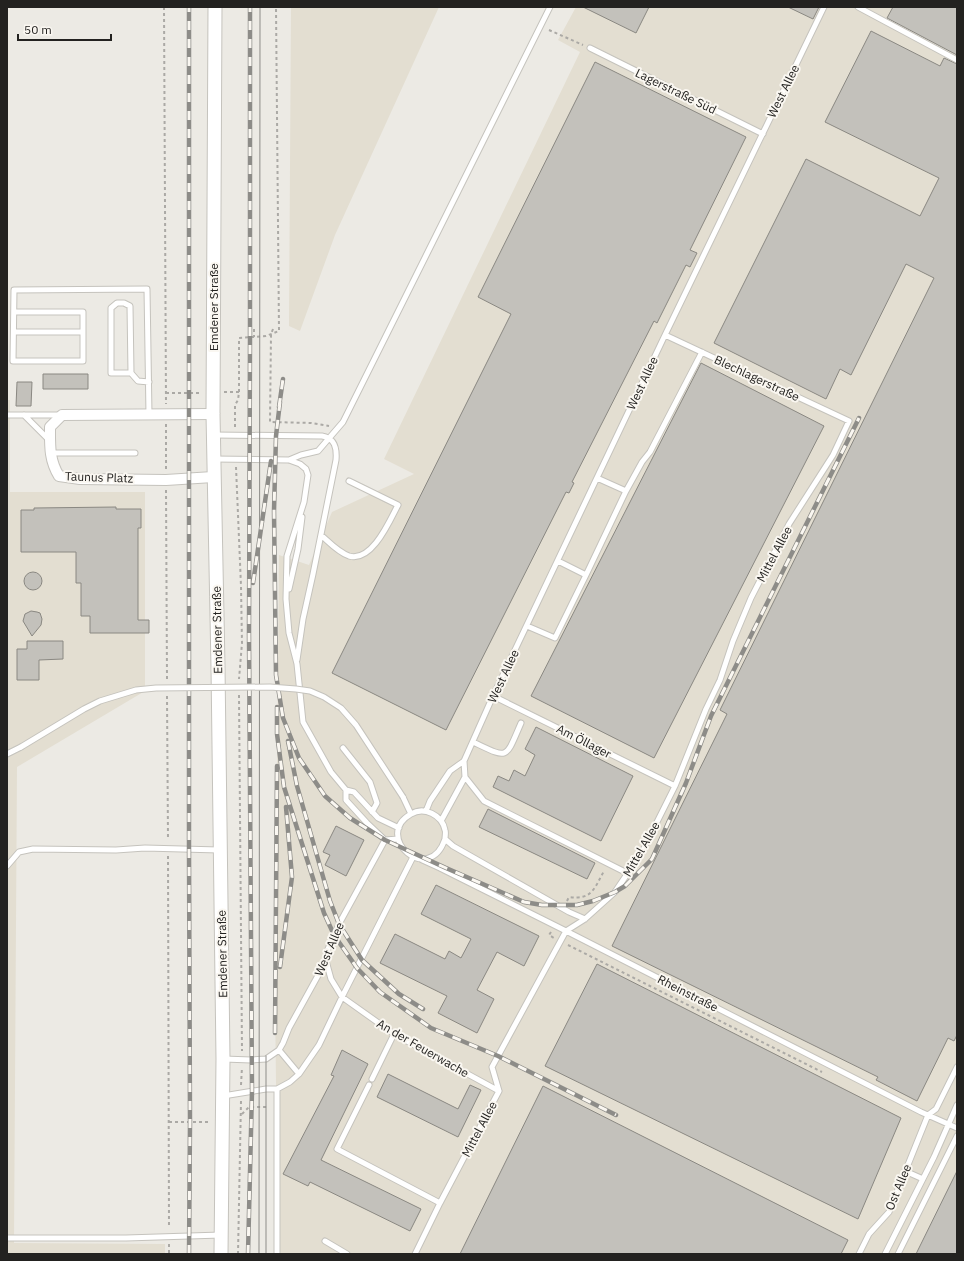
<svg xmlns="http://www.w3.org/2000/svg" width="964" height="1261" font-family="'IBM Plex Sans',sans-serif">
  <rect width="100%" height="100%" fill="#eceae4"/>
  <path fill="#e3ded1" d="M 291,7 L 439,7 L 335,235 L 300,331 L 289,326 Z
    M 576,7 L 957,7 L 957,1254 L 278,1254 L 275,997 L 279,555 L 309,565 L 332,512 L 414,474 L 384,459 L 580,52 L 558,40 Z
    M 7,400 L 10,400 L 10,492 L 145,492 L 145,691 L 17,767 L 14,1243 L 165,1244 L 165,1254 L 7,1254 Z"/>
  <path fill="#c3c1bb" stroke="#8a8882" d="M 583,7 L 649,7 L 636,33 Z
    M 788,7 L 819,7 L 813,19 Z
    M 893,7 L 957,7 L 957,55 L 887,18 Z
    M 871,31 L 940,66 L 944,58 L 957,64 L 957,1035 L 954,1041 L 948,1038 L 917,1101 L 876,1080 L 878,1077 L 612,946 L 727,714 L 720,710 L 934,278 L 906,264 L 851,375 L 840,369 L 826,399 L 714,343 L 806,159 L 920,216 L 939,178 L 825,122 Z
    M 595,62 L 746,137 L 690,250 L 697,253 L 690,267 L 686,265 L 657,323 L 654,321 L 572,482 L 574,483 L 569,493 L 566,492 L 446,730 L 332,673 L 511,314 L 478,297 Z
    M 701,363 L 824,426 L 654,758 L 531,696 Z
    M 43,374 L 88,374 L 88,389 L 43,389 Z
    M 17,382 L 32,382 L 31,406 L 16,406 Z
    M 116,507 L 116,509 L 141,509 L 141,528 L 138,528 L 138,620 L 149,620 L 149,633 L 90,633 L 90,616 L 81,616 L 81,583 L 76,583 L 76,552 L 21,552 L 21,510 L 34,510 L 34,508 Z
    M24 581a9 9 0 1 1 18 0a9 9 0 1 1-18 0Z
    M 31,611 L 37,612 L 40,613 L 42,619 L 41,625 L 32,636 L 23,621 L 25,614 Z
    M 27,641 L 63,641 L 63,659 L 39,660 L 39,680 L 17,680 L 17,649 L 27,649 Z
    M 536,727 L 633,776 L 601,841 L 493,787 L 498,776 L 509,781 L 514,770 L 525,776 L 535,755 L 525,749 Z
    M 488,809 L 595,863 L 587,879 L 479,827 Z
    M 336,826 L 364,840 L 346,876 L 325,865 L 330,855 L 323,852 Z
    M 436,885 L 539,936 L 524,966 L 497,952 L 477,990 L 494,999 L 477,1033 L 438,1013 L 447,996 L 380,963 L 395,934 L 445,959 L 449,951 L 461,958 L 471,939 L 421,914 Z
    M 597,964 L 901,1118 L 858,1219 L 545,1066 Z
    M 342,1050 L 368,1064 L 321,1160 L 421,1209 L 410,1231 L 310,1182 L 308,1186 L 283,1174 L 334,1076 L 331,1075 Z
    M 388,1074 L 458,1109 L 470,1085 L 481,1090 L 458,1137 L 377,1097 Z
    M 543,1086 L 848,1240 L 841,1254 L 460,1254 Z
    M 957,1171 L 957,1254 L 916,1254 Z"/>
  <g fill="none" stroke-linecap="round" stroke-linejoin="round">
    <defs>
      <path id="service" d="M 858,7 L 957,60
        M 590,48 L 763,134
        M 14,312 L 83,312 L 83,361 L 13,361 L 14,290 L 147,289 L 149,415
        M 14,332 L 83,332
        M 131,373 L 111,373 L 111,308 L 117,303 L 124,303 L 130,306 L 131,373 L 138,381 L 149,382
        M 7,415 L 61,415
        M 24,415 L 49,440
        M 214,435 L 322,436 C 335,438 337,448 336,460 L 313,574 L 303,619 L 297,660
        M 50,453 L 135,453
        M 214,459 L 289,460 L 300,464 L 306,469 L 308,475 L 304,502 L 287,556 L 286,599 L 289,633 L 297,664 L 303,722 L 331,772 L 346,790 L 354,792 L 378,818 L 399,828
        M 289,460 L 301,455 L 318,451 L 343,422 L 550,7
        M 626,491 L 642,462 L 650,452 L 702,352
        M 321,535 C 330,543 338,552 349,556 C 372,563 390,520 398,505 L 349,481
        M 586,575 L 626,491 L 597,478
        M 289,589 L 298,549 L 302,517
        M 527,626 L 555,638 L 586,575 L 558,561
        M 493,696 L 675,786
        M 473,742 C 509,759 505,760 521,723
        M 343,748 L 370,782 L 377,803 L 372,812
        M 7,754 L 21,747
        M 465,777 L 484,801 L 627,873
        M 346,790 L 346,800 L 367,823 L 385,840
        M 403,797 L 411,814
        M 426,811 L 430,801 L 450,771 L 464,761
        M 441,821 L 465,777 L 464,761 L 493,696 L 665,335 L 824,7
        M 445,839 C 429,887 372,836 411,814 C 424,806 442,815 445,830 C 446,832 445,836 445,839 L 453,846 L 569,912 L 585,919
        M 385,840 L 398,839
        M 418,858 L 440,868 L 566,931 L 921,1112 L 957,1128
        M 7,866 L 19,852 L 33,849 L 116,850 L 145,848 L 219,850
        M 326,961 L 331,979 L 342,997 L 394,1034 L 499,1091
        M 279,1050 L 299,1074
        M 224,1059 L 251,1060 L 266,1059 L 279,1050 L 283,1043 L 289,1028 L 326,961 L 328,949 L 339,924 L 385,840
        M 372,1079 L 394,1034
        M 369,1085 L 337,1149 L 440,1203
        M 223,1096 L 266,1089 L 277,1089 L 290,1082 L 299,1074 L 319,1045 L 342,997 L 413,857
        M 905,1171 L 923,1179
        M 7,1238 L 126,1238 L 221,1235
        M 325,1241 L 347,1254
        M 277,1254 L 277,1089
        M 415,1254 L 440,1203 L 499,1091 L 492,1067 L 566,931 L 585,919 L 615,892 L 642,852 L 675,786 L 706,709 L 720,680 L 733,641 L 751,598 L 789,524 L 833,455 L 849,421 L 665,335
        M 859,1254 L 869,1234 L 889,1212 L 928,1115 L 936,1109 L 957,1067
        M 885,1254 L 934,1157 L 957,1105
        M 898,1254 L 957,1136"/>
      <path id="minor" d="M 213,414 L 62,415 L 50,427 C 50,445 49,460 59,476 L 80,479 L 166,480 L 213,477"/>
      <path id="tertiary" d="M 215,7 L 213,414 L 218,667 L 223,1059 L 221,1254"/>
    </defs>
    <use href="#service" stroke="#c5c3bd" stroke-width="7"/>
    <use href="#minor" stroke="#c5c3bd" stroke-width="12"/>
    <use href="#tertiary" stroke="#c5c3bd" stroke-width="15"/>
    <path stroke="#aba9a5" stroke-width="2" stroke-dasharray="3 3" stroke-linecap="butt" d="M 164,7 L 166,404
      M 549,30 L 583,45
      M 254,329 L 254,337
      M 273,329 L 271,334 L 270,422 L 311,423 L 329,426
      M 224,392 L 239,392
      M 166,393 L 200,393
      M 166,424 L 166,470
      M 235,427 L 235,405 L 238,400 L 239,392 L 239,338 L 266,336 L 279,331 L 276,7
      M 236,467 L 241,586 L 242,643 L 239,679
      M 166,490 L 167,680
      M 239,695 L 242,1051
      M 167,696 L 168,840
      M 168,856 L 169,1228
      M 567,901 L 569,897 C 592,900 594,889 604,871
      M 551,932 L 549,935 L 554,938
      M 568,945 L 822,1072
      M 241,1085 L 242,1067
      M 242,1114 L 249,1107 L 268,1107
      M 169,1122 L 210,1122
      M 169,1244 L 169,1254
      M 238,1254 L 241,1101"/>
    <use href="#service" stroke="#fff" stroke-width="5"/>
    <use href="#minor" stroke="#fff" stroke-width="10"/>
    <use href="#tertiary" stroke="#fff" stroke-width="13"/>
    <path stroke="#8d8c88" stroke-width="1" d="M 266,1056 L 266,1254
      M 259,1254 L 260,7"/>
    <defs>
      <path id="rail" d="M 280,402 L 276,436 L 274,511 L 276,675 L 283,718 L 299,758 L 325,796 L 350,818 L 385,840 L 446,868 L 524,902 L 542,905 L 577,905 L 593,901 L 615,892 L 625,886 L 652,859 L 686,783 L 711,716 L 859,418
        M 279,407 L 283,379
        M 253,583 L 271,461
        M 277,707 L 277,734 L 284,787 L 324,913 L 334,935 L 357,968 L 380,992 L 431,1028 L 498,1056 L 616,1115
        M 288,741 L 297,786 L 330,901 L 339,924 L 362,960 L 399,994 L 423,1009
        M 280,967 L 292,877 L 286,807
        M 275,1033 L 277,766
        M 189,1254 L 190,1122 L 189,849 L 189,7
        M 248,1254 L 252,1091 L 249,635 L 250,337 L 250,7"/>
    </defs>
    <use href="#rail" stroke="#8d8c88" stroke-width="4.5"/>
    <use href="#rail" stroke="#faf7f1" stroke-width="3" stroke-dasharray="9" stroke-linecap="butt"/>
    <defs>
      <path id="service-bridge" d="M 21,747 L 84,709 L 100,701 L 136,690 L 156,688 L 270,687 L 296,689 L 310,691 L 324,697 L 341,708 L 356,725 L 403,797"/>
    </defs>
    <use href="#service-bridge" stroke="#c5c3bd" stroke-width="7" stroke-linecap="butt"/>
    <use href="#service-bridge" stroke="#fff" stroke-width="5"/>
  </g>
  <g text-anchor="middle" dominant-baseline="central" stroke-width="4" stroke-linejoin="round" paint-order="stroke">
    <g font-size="12" fill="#232220" stroke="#faf7f1">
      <text transform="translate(676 91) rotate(26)">Lagerstraße Süd</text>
      <text transform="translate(783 91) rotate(-64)">West Allee</text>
      <text transform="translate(213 307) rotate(-90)">Emdener Straße</text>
      <text transform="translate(757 378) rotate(25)">Blechlagerstraße</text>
      <text transform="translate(642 383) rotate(-65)">West Allee</text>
      <text transform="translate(99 477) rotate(2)">Taunus Platz</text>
      <text transform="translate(774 554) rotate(-62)">Mittel Allee</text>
      <text transform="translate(217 630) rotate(-91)">Emdener Straße</text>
      <text transform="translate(503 676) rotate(-65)">West Allee</text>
      <text transform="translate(584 741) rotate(27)">Am Öllager</text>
      <text transform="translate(641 849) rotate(-60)">Mittel Allee</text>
      <text transform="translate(329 949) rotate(-67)">West Allee</text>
      <text transform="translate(222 954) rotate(-91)">Emdener Straße</text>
      <text transform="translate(688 993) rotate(27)">Rheinstraße</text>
      <text transform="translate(423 1048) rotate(30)">An der Feuerwache</text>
      <text transform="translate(479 1129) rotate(-62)">Mittel Allee</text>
      <text transform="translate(898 1187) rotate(-67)">Ost Allee</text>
    </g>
  </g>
  <rect width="964" height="1261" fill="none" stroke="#232220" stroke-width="16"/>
  <path d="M18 34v6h93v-6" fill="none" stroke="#232220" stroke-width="2"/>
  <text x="24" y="34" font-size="12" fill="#232220" stroke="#faf7f1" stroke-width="3" paint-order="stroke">50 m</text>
</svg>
